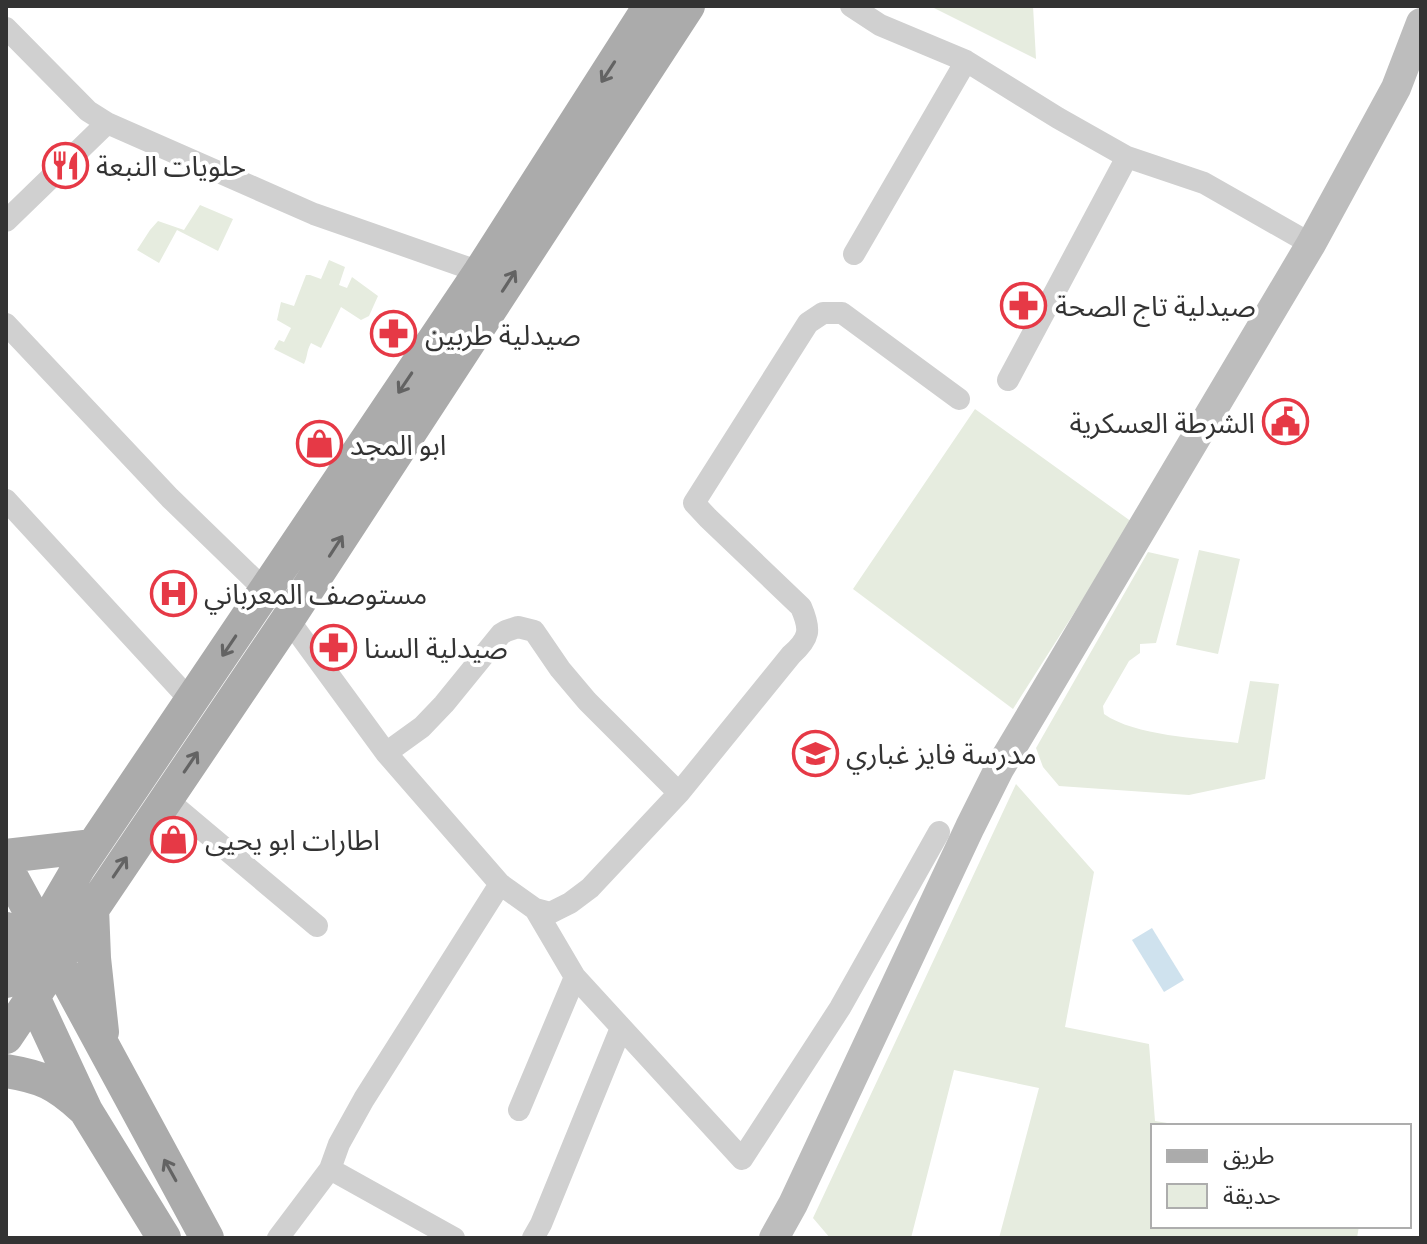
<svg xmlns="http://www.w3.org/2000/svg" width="1427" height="1244" font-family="'Exo 2','Noto Sans Arabic',sans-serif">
  <rect width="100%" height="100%" fill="#fff"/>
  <path fill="#e6ecdf" d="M 930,6 L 1033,6 L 1036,59 Z
    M 200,205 L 233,219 L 218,251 L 177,230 L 159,263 L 137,250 L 150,230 L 158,221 L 184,230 Z
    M 329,260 L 345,267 L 339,285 L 347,288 L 352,277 L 378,296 L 369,316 L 361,320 L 341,307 L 321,348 L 311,343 C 306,352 308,356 304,364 L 274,349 L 279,340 L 284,342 L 291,328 L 277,320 L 281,302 L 294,306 L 306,275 L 310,275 L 321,279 Z
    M 975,409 L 1132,522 L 1013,709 L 853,589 Z
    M 1199,550 L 1240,559 L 1218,654 L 1176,645 Z
    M 1148,552 L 1179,559 L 1156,643 L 1140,644 L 1140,653 L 1129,661 L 1103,706 L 1104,714 C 1135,736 1199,738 1238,743 L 1250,681 L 1279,684 L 1265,779 L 1189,795 L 1059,786 L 1043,767 L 1036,748 Z
    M 1016,784 L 1094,872 L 1065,1027 L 1149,1044 L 1155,1121 L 1186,1126 L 1153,1126 L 1153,1226 L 1359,1226 L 1357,1238 L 999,1238 L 1039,1088 L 954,1070 L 911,1238 L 830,1238 L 813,1218 Z"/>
  <path fill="#cfe2ee" d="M 1152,928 L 1184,980 L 1164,992 L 1132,940 Z"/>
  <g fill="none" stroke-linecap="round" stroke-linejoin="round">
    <path stroke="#d0d0d0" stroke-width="22" d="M 851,6 L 880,25 L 966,61 L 1058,118 L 1127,157 L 1204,183 L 1311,244
      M 6,28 L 88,111 L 107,123 L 314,214 L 480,272
      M 6,221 L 107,123
      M 854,254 L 966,61
      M 6,324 L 170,498 L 266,591
      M 1008,380 L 1127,157
      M 6,500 L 192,702
      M 288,619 L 386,753 L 500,884 L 535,909 L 575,977 L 742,1159 L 840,1008 L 939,832
      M 386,753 L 422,727 L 444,704 L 501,634 L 506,631 L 518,627 L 534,631 L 560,669 L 587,701 L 679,793
      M 166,799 L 317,926
      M 535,909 L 550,913 L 570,903 L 590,888 L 679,793 L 791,655 C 810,638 811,630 801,607 L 708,518 L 694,503 L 808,323 L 823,313 L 842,313 L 959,399
      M 519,1110 L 575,977
      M 278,1238 L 330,1169
      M 454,1238 L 330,1169 L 339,1144 L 364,1099 L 500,884
      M 533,1238 L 541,1224 L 621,1028"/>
    <path stroke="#bdbdbd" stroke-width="30" d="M 774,1238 L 793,1204 L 970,827 L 999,769 L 1311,244 L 1396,88 L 1421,23"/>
    <path stroke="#ababab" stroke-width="34" d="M 6,856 L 93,846
      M 6,867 L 207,1238
      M 92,908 L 94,958 L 102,1032
      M 6,929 L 33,997 L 86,1111 L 164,1238
      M 6,981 L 41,932 L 79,867 L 480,272 L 650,6
      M 6,1037 L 288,619 L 688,6
      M 6,1071 C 42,1077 56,1083 83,1108"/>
  </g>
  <defs><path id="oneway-shaft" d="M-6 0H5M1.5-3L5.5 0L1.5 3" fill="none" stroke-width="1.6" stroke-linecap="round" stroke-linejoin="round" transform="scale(2)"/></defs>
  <g stroke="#636363">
    <use href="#oneway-shaft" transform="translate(608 72) rotate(123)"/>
    <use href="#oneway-shaft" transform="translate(509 281) rotate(-57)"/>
    <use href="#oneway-shaft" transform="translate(405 383) rotate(124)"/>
    <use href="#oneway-shaft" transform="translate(336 546) rotate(-57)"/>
    <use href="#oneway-shaft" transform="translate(229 646) rotate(124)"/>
    <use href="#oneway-shaft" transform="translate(191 762) rotate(-56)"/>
    <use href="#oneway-shaft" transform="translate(120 867) rotate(-56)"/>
    <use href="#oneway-shaft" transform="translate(170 1170) rotate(-119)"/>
  </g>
  <defs>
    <symbol id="restaurant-ring" viewBox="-11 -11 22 22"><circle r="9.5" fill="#fff" stroke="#e63946" stroke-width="1.5"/><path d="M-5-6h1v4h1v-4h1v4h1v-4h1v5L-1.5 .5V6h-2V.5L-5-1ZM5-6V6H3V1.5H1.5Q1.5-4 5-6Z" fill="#e63946"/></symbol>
    <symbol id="pharmacy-ring" viewBox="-11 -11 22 22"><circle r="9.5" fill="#fff" stroke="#e63946" stroke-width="1.5"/><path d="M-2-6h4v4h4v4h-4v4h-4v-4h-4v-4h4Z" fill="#e63946"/></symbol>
    <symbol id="civic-ring" viewBox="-11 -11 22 22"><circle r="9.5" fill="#fff" stroke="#e63946" stroke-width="1.5"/><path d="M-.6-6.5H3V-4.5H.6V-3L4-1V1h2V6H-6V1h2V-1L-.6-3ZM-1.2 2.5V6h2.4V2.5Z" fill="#e63946"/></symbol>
    <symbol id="shop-ring" viewBox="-11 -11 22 22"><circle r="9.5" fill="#fff" stroke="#e63946" stroke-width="1.5"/><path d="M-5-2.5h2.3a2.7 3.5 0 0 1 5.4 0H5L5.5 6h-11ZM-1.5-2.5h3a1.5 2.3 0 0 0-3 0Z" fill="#e63946"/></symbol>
    <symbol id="hospital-ring" viewBox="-11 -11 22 22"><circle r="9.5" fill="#fff" stroke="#e63946" stroke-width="1.5"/><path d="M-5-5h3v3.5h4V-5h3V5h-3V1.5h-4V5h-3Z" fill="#e63946"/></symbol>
    <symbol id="school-ring" viewBox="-11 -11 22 22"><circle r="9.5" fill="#fff" stroke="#e63946" stroke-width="1.5"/><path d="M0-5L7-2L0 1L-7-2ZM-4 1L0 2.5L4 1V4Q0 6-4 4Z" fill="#e63946"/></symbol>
  </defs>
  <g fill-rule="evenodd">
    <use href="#restaurant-ring" x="40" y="140" width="51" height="51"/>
    <use href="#pharmacy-ring" x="998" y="280" width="51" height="51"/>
    <use href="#pharmacy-ring" x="368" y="308" width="51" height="51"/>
    <use href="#civic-ring" x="1260" y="396" width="51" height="51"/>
    <use href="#shop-ring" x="294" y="418" width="51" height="51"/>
    <use href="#hospital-ring" x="148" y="568" width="51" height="51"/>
    <use href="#pharmacy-ring" x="308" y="622" width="51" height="51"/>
    <use href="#school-ring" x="790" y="728" width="51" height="51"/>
    <use href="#shop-ring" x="148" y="814" width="51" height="51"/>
  </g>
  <g text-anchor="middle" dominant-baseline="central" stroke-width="8" stroke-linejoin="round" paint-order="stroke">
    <g font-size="28" fill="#333" stroke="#fff" text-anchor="start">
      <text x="96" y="165">حلويات النبعة</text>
      <text x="1055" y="305">صيدلية تاج الصحة</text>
      <text x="425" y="334">صيدلية طربين</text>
      <text x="1255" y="422" text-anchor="end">الشرطة العسكرية</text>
      <text x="350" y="444">ابو المجد</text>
      <text x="204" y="593">مستوصف المعرباني</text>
      <text x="364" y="647">صيدلية السنا</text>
      <text x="846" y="753">مدرسة فايز غباري</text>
      <text x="205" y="839">اطارات ابو يحيى</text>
    </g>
  </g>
  <rect width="1427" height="1244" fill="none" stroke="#333333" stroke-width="16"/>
  <rect x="1151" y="1124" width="260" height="104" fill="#ffffff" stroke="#adadad" stroke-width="2"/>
  <rect x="1167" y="1150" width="40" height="12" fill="#ababab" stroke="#adadad" stroke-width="2"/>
  <text x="1223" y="1164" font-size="24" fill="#333333">طريق</text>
  <rect x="1167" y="1184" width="40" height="24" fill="#e6ecdf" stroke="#adadad" stroke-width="2"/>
  <text x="1223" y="1204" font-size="24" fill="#333333">حديقة</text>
</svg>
